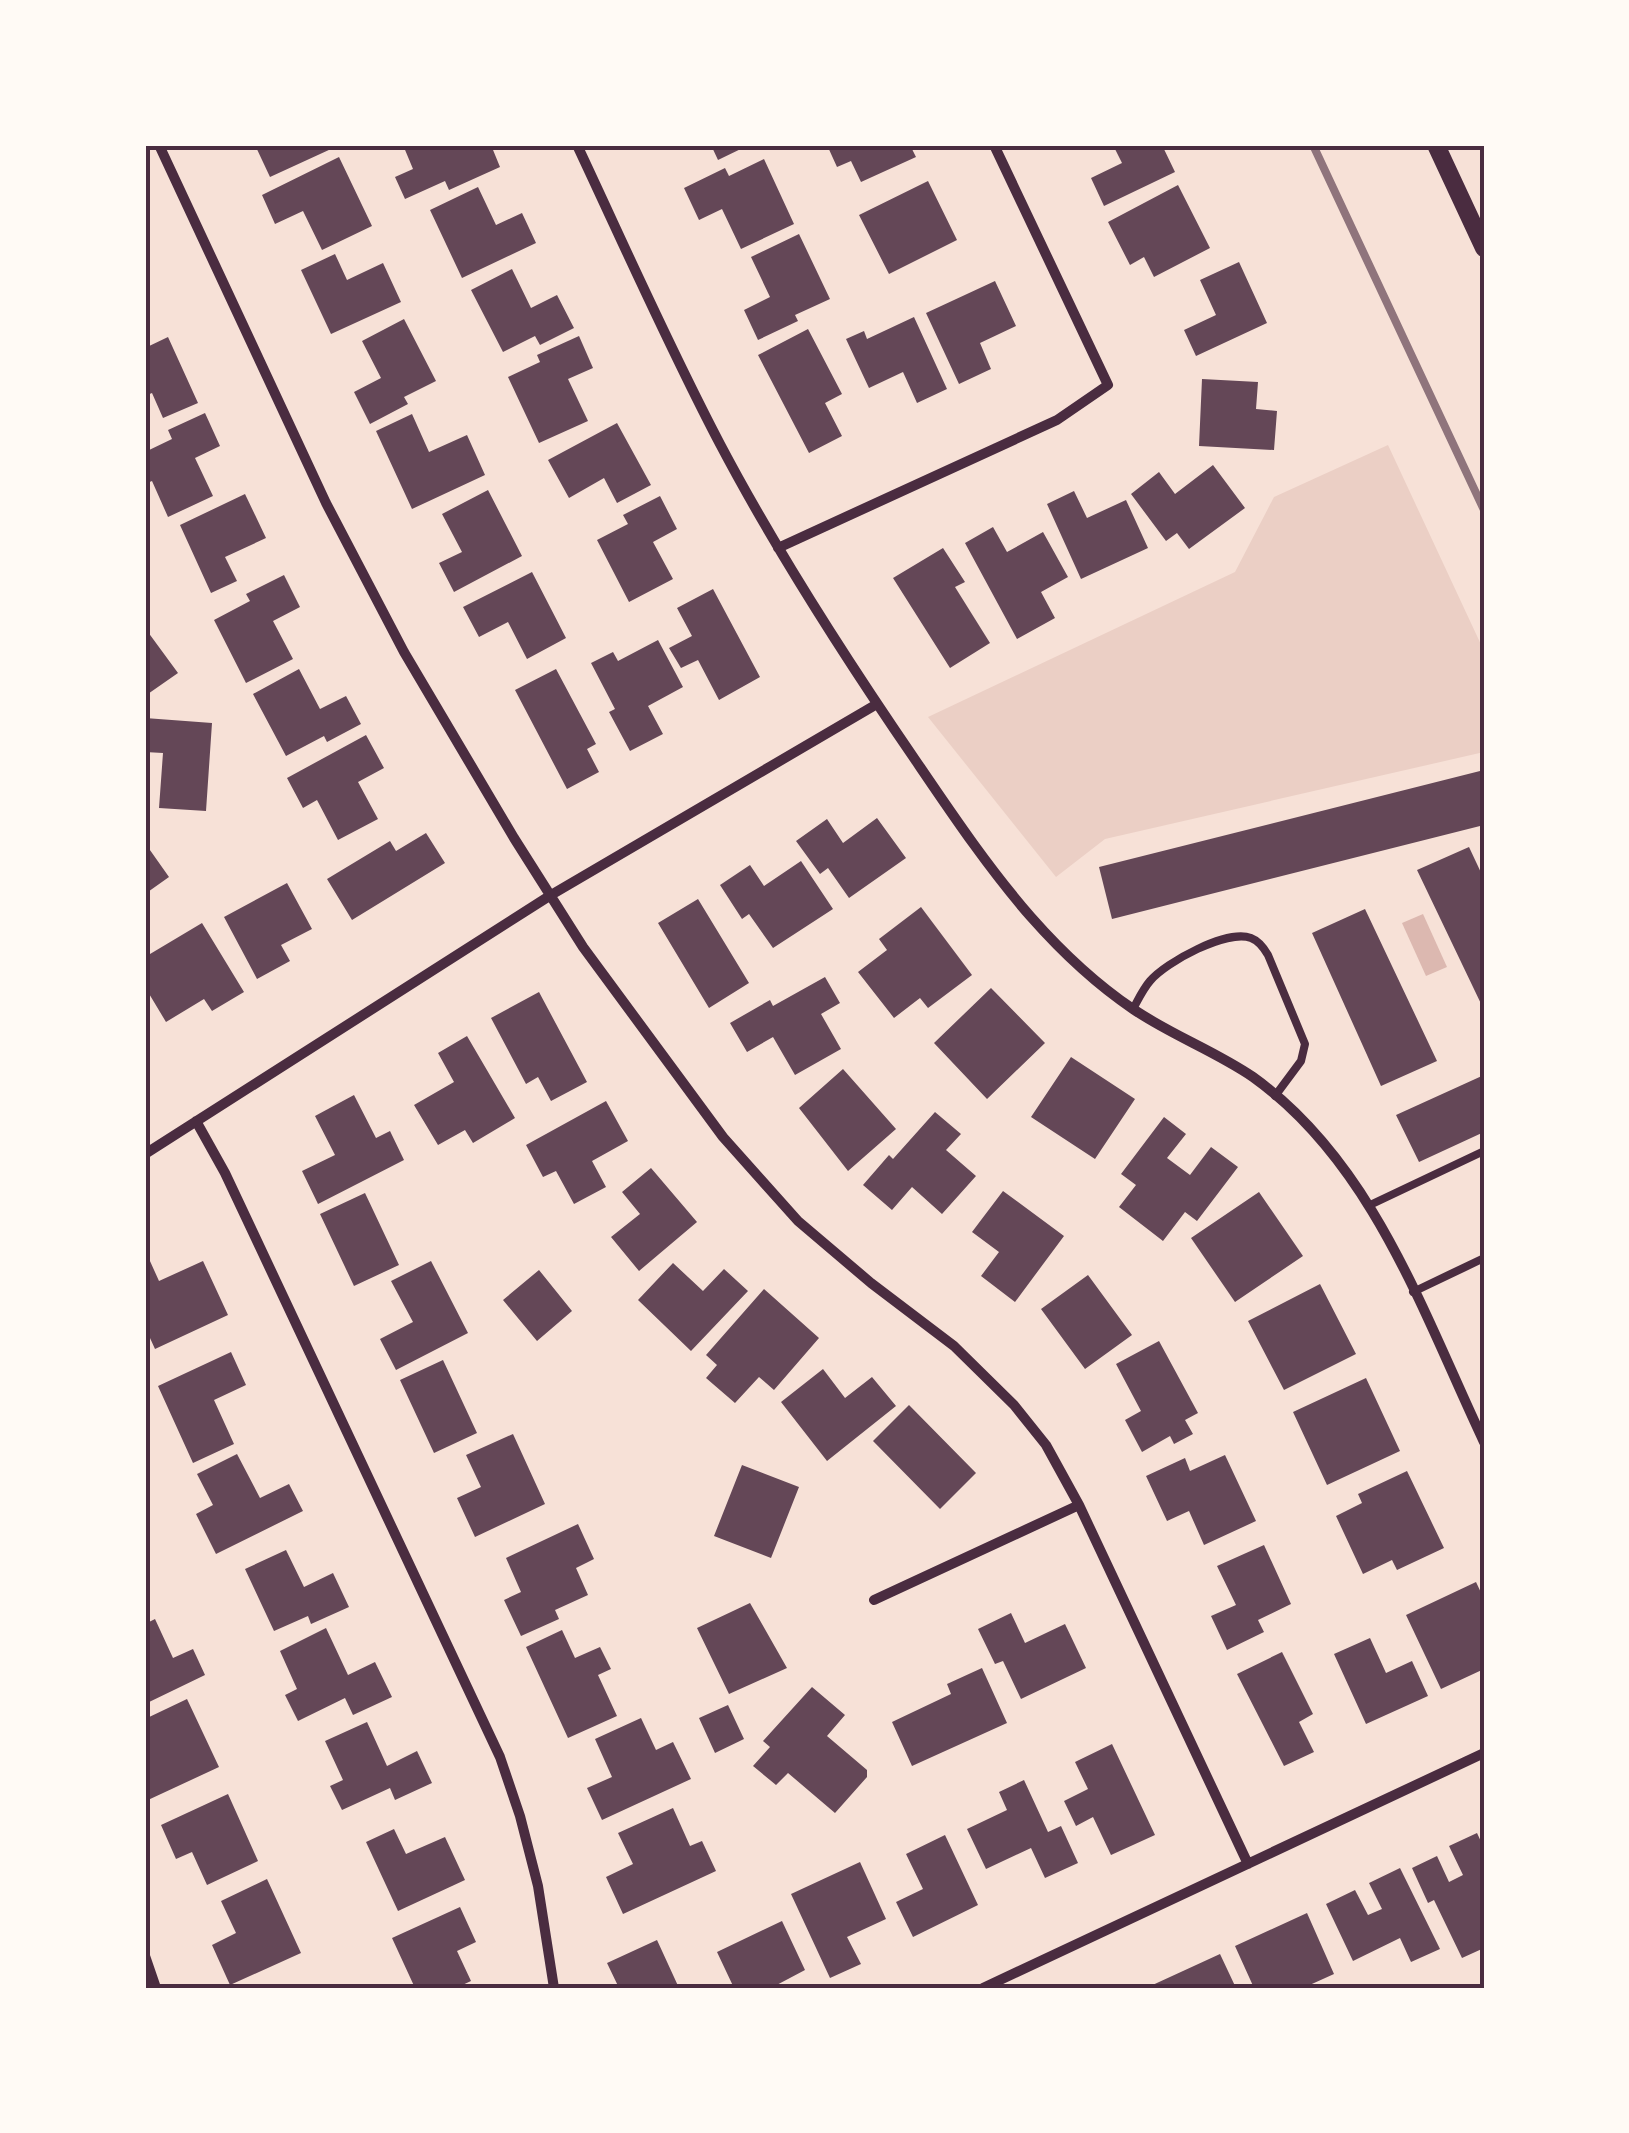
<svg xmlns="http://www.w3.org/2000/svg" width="1629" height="2133" font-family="'PT Sans',sans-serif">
  <rect width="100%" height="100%" fill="#f7e1d7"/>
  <path fill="#ebcfc5" d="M 1388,445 L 1484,651 L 1484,752 L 1105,839 L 1056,877 L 928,717 L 1235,572 L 1274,497 Z"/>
  <path fill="#dcb8b0" d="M 1423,914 L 1447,967 L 1426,976 L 1402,923 Z"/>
  <path fill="#644757" d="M 255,145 L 329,145 L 331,149 L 270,177 Z
    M 403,145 L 491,145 L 500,167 L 449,190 L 445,181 L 405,199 L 395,177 L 413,169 Z
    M 711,145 L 749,145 L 718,160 Z
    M 827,145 L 910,145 L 916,157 L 861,182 L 851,161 L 837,167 Z
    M 1113,145 L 1162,145 L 1175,172 L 1104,206 L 1091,178 L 1122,163 Z
    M 339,157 L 372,226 L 322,250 L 303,211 L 275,224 L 262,195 Z
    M 764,159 L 794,224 L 741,249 L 722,209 L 699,220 L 684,188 L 725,168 L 729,176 Z
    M 928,181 L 957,240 L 889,274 L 859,215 Z
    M 1178,185 L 1210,248 L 1154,277 L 1144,257 L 1130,265 L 1108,222 Z
    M 478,187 L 496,225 L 522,213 L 536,243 L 462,278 L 430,210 Z
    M 799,234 L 830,299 L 795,315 L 798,321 L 758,340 L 744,310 L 770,297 L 751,257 Z
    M 335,254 L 347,280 L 383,263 L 401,302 L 331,334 L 301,270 Z
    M 1239,262 L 1267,323 L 1196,356 L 1184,330 L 1216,315 L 1200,280 Z
    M 512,269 L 531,308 L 557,295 L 574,328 L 540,345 L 535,336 L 503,352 L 471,290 Z
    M 995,281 L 1016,326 L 980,343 L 991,369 L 959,384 L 926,313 Z
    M 914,317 L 947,389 L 917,403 L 903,372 L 869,388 L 846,339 L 864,331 L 867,339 Z
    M 404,319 L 436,381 L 404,397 L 408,404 L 370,424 L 354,392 L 381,378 L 362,341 Z
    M 808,329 L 842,394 L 825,403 L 842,436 L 809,453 L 758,355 Z
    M 579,336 L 593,368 L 568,379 L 588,421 L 539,443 L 508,377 L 540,362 L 537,355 Z
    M 168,337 L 198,403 L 163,418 L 152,393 L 145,396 L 145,348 Z
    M 1202,379 L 1258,382 L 1256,409 L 1277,411 L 1274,450 L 1199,446 Z
    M 205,413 L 220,446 L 195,458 L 213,496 L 168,517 L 152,481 L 145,484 L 145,452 L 172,439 L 168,430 Z
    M 412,414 L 429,452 L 467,435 L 485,475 L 412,509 L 376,431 Z
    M 617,423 L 651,485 L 617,503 L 604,478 L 569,498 L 548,460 Z
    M 1213,465 L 1245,508 L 1189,549 L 1177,533 L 1166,541 L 1131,494 L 1159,472 L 1175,494 Z
    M 488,490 L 522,556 L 454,592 L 439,563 L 462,552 L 442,514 Z
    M 1074,491 L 1087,518 L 1126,500 L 1148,548 L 1081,579 L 1047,504 Z
    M 245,494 L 266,538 L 225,557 L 237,581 L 211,593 L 180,525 Z
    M 660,496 L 677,529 L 653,542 L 673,579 L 629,602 L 597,540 L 628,524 L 623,515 Z
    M 993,527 L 1007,552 L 1043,532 L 1068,577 L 1041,592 L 1055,618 L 1017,639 L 965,543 Z
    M 943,548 L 965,582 L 955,587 L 990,643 L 950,668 L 893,578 Z
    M 532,572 L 566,638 L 527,659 L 508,622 L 479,637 L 463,607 Z
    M 284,575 L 300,607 L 273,621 L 293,659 L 246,683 L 214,620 L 250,601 L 246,594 Z
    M 713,589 L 760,677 L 719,700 L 698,660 L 681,668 L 669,648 L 692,636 L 677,608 Z
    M 145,628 L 178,673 L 145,696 Z
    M 658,640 L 683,687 L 648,706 L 663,734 L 630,751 L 609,712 L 615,709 L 591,663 L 613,652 L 618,661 Z
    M 299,669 L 320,709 L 346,696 L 361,724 L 327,742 L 324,736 L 286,756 L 253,694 Z
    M 556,669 L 596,744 L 587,749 L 599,772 L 567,789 L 515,690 Z
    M 145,718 L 212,723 L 206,811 L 159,808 L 163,753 L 145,752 Z
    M 366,735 L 384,768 L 358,782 L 378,819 L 338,840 L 317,800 L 303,808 L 287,778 Z
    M 1480,771 L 1484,787 L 1484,825 L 1112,919 L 1099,867 Z
    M 877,818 L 906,858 L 849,898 L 828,868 L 820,874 L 796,841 L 827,819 L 843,843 Z
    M 426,833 L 445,863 L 352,920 L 327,879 L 390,841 L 396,851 Z
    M 145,843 L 169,877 L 145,894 Z
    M 1469,847 L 1484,879 L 1484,1010 L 1417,870 Z
    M 801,861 L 833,909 L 773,948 L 749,914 L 742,919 L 720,885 L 750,865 L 764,886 Z
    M 287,883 L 312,929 L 281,945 L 290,961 L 257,979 L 224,917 Z
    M 698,899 L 749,983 L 709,1008 L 658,923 Z
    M 921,907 L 972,975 L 928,1008 L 920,998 L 894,1018 L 858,972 L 887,950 L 879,939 Z
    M 1365,909 L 1437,1061 L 1381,1086 L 1312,933 Z
    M 202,923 L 244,992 L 212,1011 L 204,999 L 166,1022 L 145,987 L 145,957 Z
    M 825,977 L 840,1003 L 821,1014 L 841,1049 L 795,1075 L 773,1037 L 747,1052 L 730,1023 L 770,1000 L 773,1006 Z
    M 991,988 L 1045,1043 L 987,1099 L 934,1043 Z
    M 539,992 L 587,1082 L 551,1101 L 538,1077 L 526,1084 L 491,1018 Z
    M 467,1036 L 515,1118 L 473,1143 L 465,1130 L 438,1145 L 414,1105 L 454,1082 L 438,1053 Z
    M 1071,1057 L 1135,1099 L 1095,1159 L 1031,1117 Z
    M 843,1069 L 896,1129 L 848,1171 L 799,1108 Z
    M 1484,1075 L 1484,1132 L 1419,1162 L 1396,1115 Z
    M 354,1095 L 376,1138 L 390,1131 L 404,1160 L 318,1204 L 302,1171 L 335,1155 L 315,1116 Z
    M 606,1101 L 628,1141 L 592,1161 L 606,1187 L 574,1204 L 556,1171 L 543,1177 L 526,1145 Z
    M 935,1112 L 961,1134 L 946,1150 L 976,1176 L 942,1214 L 912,1187 L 892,1210 L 863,1185 L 889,1155 L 893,1159 Z
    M 1164,1117 L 1186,1134 L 1167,1158 L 1190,1175 L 1211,1147 L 1238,1167 L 1197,1221 L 1185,1212 L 1163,1241 L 1119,1207 L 1136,1185 L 1121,1174 Z
    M 651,1168 L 697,1222 L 639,1271 L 611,1237 L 640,1214 L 622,1192 Z
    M 1003,1191 L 1064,1236 L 1015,1302 L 981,1276 L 999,1252 L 972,1232 Z
    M 1259,1192 L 1303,1256 L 1235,1302 L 1191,1238 Z
    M 365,1193 L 399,1265 L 354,1286 L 320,1214 Z
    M 145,1250 L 159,1281 L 203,1261 L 228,1315 L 155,1349 L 145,1327 Z
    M 431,1261 L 468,1333 L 396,1370 L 380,1339 L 413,1322 L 391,1281 Z
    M 673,1263 L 703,1291 L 724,1269 L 748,1291 L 691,1351 L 638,1300 Z
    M 539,1270 L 572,1311 L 537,1341 L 503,1300 Z
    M 1088,1275 L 1132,1335 L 1085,1369 L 1041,1309 Z
    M 1320,1284 L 1356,1354 L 1284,1390 L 1248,1321 Z
    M 764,1289 L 819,1338 L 774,1390 L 759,1377 L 735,1403 L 706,1378 L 717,1365 L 706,1355 Z
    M 1159,1341 L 1198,1413 L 1185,1420 L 1193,1434 L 1174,1444 L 1170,1436 L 1142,1452 L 1125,1420 L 1141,1411 L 1116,1364 Z
    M 231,1352 L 246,1385 L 214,1400 L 234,1444 L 193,1463 L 158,1386 Z
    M 443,1360 L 477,1433 L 434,1453 L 400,1380 Z
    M 823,1369 L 845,1398 L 872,1377 L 896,1406 L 827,1461 L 781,1402 Z
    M 1366,1378 L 1400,1451 L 1327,1485 L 1293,1412 Z
    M 909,1405 L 976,1473 L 940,1509 L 873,1441 Z
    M 513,1434 L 545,1504 L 475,1537 L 457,1498 L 481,1487 L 466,1455 Z
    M 237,1454 L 260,1498 L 289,1484 L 303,1511 L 216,1554 L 196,1514 L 213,1505 L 197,1474 Z
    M 1225,1455 L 1256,1521 L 1204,1545 L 1189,1511 L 1167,1521 L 1146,1476 L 1185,1458 L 1190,1471 Z
    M 742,1465 L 799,1487 L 771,1558 L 714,1536 Z
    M 1407,1471 L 1444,1548 L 1397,1570 L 1392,1560 L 1363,1574 L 1336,1516 L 1362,1503 L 1358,1494 Z
    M 578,1524 L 594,1559 L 576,1568 L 588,1595 L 555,1610 L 559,1619 L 521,1636 L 504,1600 L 521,1592 L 506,1558 Z
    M 1264,1545 L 1291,1604 L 1258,1620 L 1264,1632 L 1227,1650 L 1211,1616 L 1236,1605 L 1217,1566 Z
    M 286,1550 L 304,1587 L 333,1573 L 349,1607 L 311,1624 L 308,1616 L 274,1631 L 245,1569 Z
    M 1476,1582 L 1484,1599 L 1484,1669 L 1441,1689 L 1406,1615 Z
    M 750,1603 L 787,1668 L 729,1694 L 697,1628 Z
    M 1011,1613 L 1025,1643 L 1065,1624 L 1086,1668 L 1021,1699 L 1003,1661 L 995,1664 L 978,1629 Z
    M 155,1619 L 173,1658 L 193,1649 L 205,1675 L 145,1704 L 145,1624 Z
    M 326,1628 L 348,1675 L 375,1662 L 392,1697 L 353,1715 L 345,1698 L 298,1721 L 285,1695 L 297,1689 L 280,1651 Z
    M 562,1630 L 575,1658 L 600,1647 L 611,1669 L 598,1675 L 617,1716 L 568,1738 L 526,1647 Z
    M 1370,1638 L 1386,1673 L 1412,1661 L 1428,1696 L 1366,1724 L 1334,1654 Z
    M 1282,1652 L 1313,1714 L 1299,1722 L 1314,1752 L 1284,1766 L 1237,1674 Z
    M 982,1668 L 1007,1723 L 912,1766 L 892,1722 L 951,1694 L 947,1684 Z
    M 812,1687 L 845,1715 L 827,1736 L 867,1770 L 867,1777 L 835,1813 L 788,1773 L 776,1785 L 753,1766 L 770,1747 L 763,1741 Z
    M 187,1699 L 219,1767 L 148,1800 L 145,1719 Z
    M 728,1705 L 744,1739 L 715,1753 L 699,1718 Z
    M 641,1718 L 656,1750 L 673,1742 L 691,1779 L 602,1820 L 587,1788 L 612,1777 L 595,1739 Z
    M 367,1722 L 387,1766 L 417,1751 L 432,1783 L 395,1800 L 390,1788 L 342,1810 L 330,1786 L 343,1780 L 325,1741 Z
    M 1112,1744 L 1155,1835 L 1111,1855 L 1093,1817 L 1076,1826 L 1064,1801 L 1088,1789 L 1075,1762 Z
    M 1024,1780 L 1048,1832 L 1061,1826 L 1078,1863 L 1045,1878 L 1031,1848 L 986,1869 L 967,1829 L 1007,1810 L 999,1792 Z
    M 228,1794 L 258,1861 L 207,1885 L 192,1852 L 176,1859 L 161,1825 Z
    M 673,1808 L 690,1846 L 702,1841 L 716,1871 L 623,1914 L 606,1877 L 633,1864 L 618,1833 Z
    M 394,1829 L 406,1854 L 445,1837 L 465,1880 L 398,1911 L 366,1842 Z
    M 1477,1833 L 1484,1848 L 1484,1948 L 1462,1958 L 1434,1900 L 1428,1903 L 1412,1868 L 1437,1856 L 1449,1882 L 1463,1875 L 1449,1846 Z
    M 945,1835 L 978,1905 L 913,1937 L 896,1902 L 923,1889 L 906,1854 Z
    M 860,1862 L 886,1919 L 847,1937 L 861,1964 L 830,1978 L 791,1894 Z
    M 1400,1868 L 1440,1949 L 1411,1962 L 1400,1938 L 1353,1961 L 1326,1904 L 1355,1890 L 1368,1915 L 1382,1909 L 1369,1883 Z
    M 267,1879 L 301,1953 L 230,1985 L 212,1945 L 236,1933 L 221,1901 Z
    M 460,1907 L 476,1942 L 457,1951 L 471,1981 L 456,1988 L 415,1988 L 392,1938 Z
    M 1307,1913 L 1334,1974 L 1303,1988 L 1254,1988 L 1235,1946 Z
    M 782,1921 L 805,1970 L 771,1988 L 734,1988 L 717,1952 Z
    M 657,1940 L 679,1988 L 619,1988 L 607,1963 Z
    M 1220,1954 L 1236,1988 L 1146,1988 Z"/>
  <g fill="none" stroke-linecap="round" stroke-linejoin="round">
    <path stroke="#4a2c40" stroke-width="8" d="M 1133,1009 C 1138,1000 1143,989 1150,981 C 1166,962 1227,929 1251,938 C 1259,941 1264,948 1268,955 L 1305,1044 L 1301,1061 L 1275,1096
      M 1370,1205 L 1484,1151
      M 1413,1292 L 1484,1258"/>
    <path stroke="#4a2c40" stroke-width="10" d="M 159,145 L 326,503 L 404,652 L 514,838 L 583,947 L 723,1137 L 798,1221 L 871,1283 L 954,1346 L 1014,1405 L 1046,1445 L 1079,1505 L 1248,1864
      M 577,145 C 624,245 669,347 720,444 C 778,554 846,659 916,761 C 952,814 989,869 1031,917 C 1061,951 1096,984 1133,1009 C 1171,1035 1215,1051 1253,1077 C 1373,1163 1423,1313 1484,1442
      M 778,548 L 1057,420 L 1108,385 L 994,145
      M 196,1121 L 225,1173 L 500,1757 L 520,1816 L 538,1886 L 554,1988
      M 145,1154 L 551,895 L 877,704
      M 874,1600 L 1079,1505
      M 145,1956 L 156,1988
      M 983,1988 L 1484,1753"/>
    <path stroke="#4a2c40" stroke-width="18" d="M 1436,145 L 1484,248"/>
    <path stroke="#8f747c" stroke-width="8" d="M 1313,145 L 1484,510"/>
  </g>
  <rect width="1629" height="2133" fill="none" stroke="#fffaf5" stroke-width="295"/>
  <rect x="148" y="148" width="1334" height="1838" fill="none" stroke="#4a2c40" stroke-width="4"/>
</svg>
